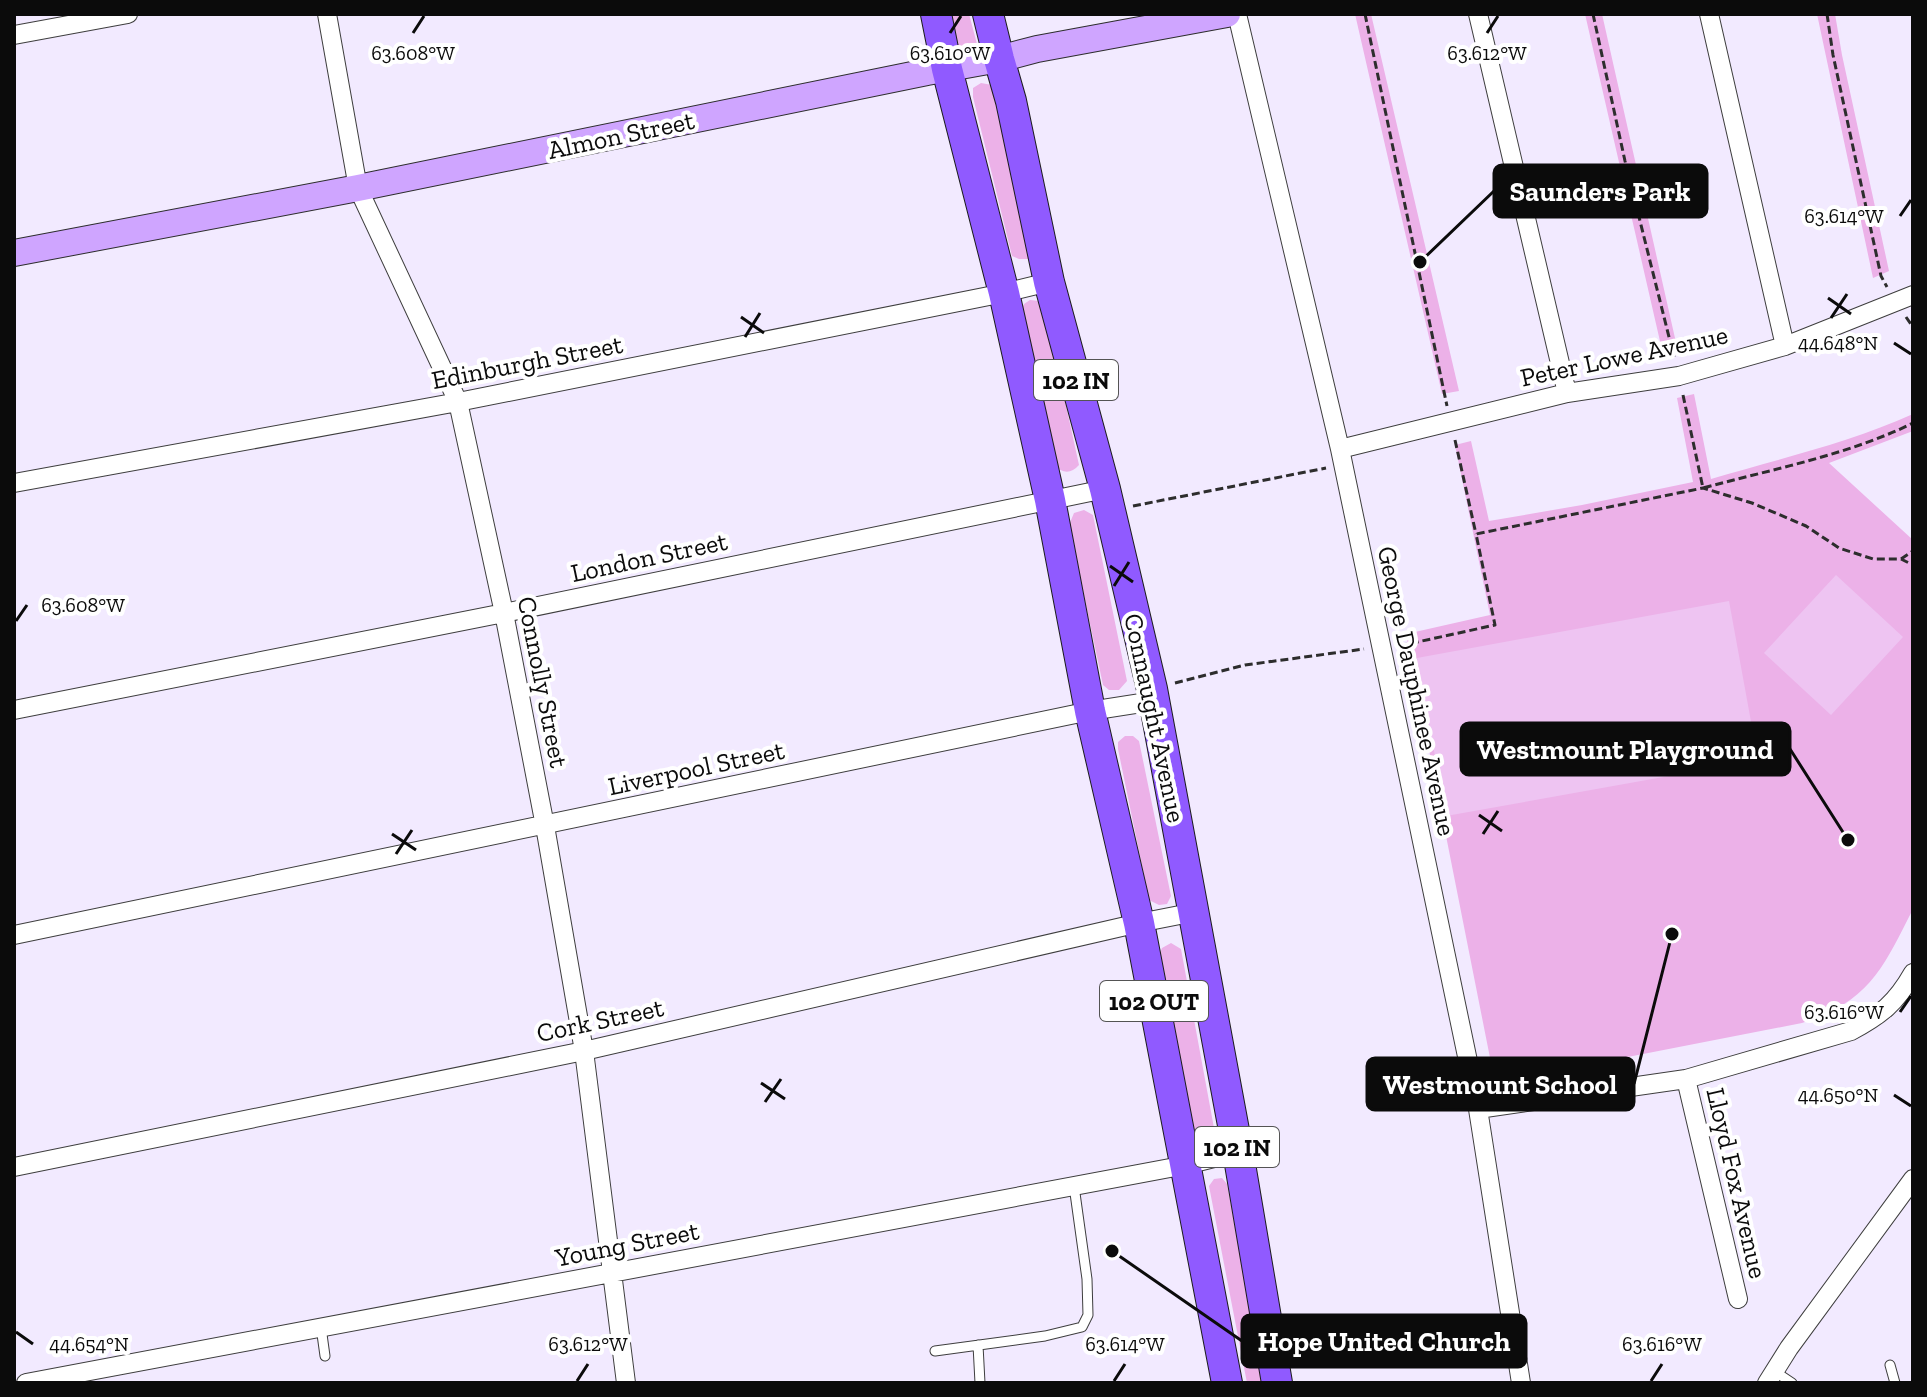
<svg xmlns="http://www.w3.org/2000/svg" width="1927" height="1397" font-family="'Zilla Slab',serif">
  <rect width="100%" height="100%" fill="#f2eaff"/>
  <path fill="#ecb1e8" d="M 947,14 L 969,14 L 977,44 L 955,48 Z
    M 1355,14 L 1371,14 L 1459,391 L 1442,394 Z
    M 1585,14 L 1602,14 L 1677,347 L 1662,350 Z
    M 1817,14 L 1835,14 L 1842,55 L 1889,271 L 1873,278 Z
    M 981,83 L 992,85 L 1035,251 L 1028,259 L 1019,259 L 1012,256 L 973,97 L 973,88 Z
    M 1030,300 L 1039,301 L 1044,305 L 1079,465 C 1071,474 1063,474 1054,465 L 1021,311 L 1024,304 Z
    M 1694,394 L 1711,479 C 1778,459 1849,443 1913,414 L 1913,431 L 1829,463 L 1913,540 L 1913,909 C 1883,968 1870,1001 1802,1023 L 1495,1083 L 1406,634 L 1490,615 L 1455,445 L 1471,441 L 1489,521 L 1582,505 L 1693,482 L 1677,398 Z
    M 1084,510 L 1093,515 L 1127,681 L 1119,690 L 1109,690 L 1103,685 L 1069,525 L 1074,513 Z
    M 1125,736 L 1133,736 L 1139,741 L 1171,896 L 1167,904 L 1159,905 L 1149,900 L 1118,749 L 1118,742 Z
    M 1171,943 L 1181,949 L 1214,1128 L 1208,1136 L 1200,1137 L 1194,1133 L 1159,955 L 1162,948 Z
    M 1222,1178 L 1227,1184 L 1264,1383 L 1247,1383 L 1209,1186 L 1214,1179 Z"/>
  <path fill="#eec4f2" d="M 1836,575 L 1903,637 L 1831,715 L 1764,653 Z
    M 1729,601 L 1758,760 L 1446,816 L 1417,658 Z"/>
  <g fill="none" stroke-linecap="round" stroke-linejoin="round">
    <defs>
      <path id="lane" d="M 321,1327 L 325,1356
        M 978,1345 L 980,1383
        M 935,1351 L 1045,1336 L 1082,1327 L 1088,1315 L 1087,1279 L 1074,1186
        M 1890,1365 L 1895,1383
        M 1774,1371 L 1792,1383"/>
      <path id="street" d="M 327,14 L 358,188 L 458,402 L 504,613 L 545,826 L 584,1051 L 626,1383
        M 1237,14 L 1340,449 L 1478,1109 L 1521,1383
        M 1478,14 L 1567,393
        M 1709,14 L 1785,346
        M 14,35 L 128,14
        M 1340,449 L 1567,393 L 1679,376 L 1785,346 L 1913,295
        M 14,483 L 458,402 L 1004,293 L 1049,282
        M 14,710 L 504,613 L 1105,489
        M 14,935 L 1090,711 L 1154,701
        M 1686,1079 L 1738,1299
        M 1478,1109 L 1686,1079 L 1851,1031 C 1881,1015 1896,1003 1913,973
        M 14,1167 L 584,1051 L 1139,923 L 1195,912
        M 26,1383 L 1186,1165 L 1238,1152
        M 1767,1383 L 1789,1348 L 1913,1179"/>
      <path id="secondary" d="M 14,253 L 358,188 L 927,72 L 999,59 L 1037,49 L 1227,14"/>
      <path id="primary" d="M 936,14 L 947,69 L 1004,293 L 1050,500 L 1090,711 L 1139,923 L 1227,1383
        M 988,14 L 999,59 L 1011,101 L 1049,282 L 1105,489 L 1152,689 L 1238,1152 L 1277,1383"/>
    </defs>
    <use href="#lane" stroke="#3e3e3e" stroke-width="11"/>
    <use href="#street" stroke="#3e3e3e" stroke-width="20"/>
    <use href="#secondary" stroke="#2d2d2d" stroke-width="28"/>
    <use href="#primary" stroke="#1c1c1c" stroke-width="32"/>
    <path stroke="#2d2d2d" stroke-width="3" stroke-dasharray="8 4" stroke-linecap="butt" d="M 1365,14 L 1447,406
      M 1593,14 L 1625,161 L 1674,357
      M 1827,14 L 1833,55 L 1881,276 L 1887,287
      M 1906,317 L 1913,327
      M 1683,395 L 1703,488 C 1773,469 1848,455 1913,423
      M 1455,440 L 1476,534
      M 1133,506 L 1326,468
      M 1901,559 L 1913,551
      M 1399,646 L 1495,625 L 1476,534 L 1703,488 L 1752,503 L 1806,526 L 1839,548 L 1873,559 L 1901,559 L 1913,565
      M 1175,683 L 1245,665 L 1364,649"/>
    <use href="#lane" stroke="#fff" stroke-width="9"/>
    <use href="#street" stroke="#fff" stroke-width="18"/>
    <use href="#secondary" stroke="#cfa5ff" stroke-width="26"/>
    <use href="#primary" stroke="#905aff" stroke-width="30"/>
  </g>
  <path fill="none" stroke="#0b0b0b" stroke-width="3" d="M 413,33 L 424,16M 950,33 L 961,16M 1487,33 L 1498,16M 1900,216 L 1911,200M 1828,298 L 1851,314M 741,317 L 764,333M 1831,318 L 1847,294M 745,337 L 760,313M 1894,343 L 1911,354M 1110,566 L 1133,582M 1114,586 L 1129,562M 16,621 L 27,605M 1479,815 L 1502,831M 392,834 L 416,850M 1483,834 L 1498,811M 396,854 L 412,830M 1900,1012 L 1911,996M 761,1083 L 785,1099M 1894,1095 L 1911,1106M 765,1102 L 781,1079M 16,1332 L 33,1344M 577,1381 L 588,1364M 1114,1381 L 1125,1364M 1651,1381 L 1662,1364"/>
  <g text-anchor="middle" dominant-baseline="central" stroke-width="8" stroke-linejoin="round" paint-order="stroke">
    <g fill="#fff" stroke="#545454" stroke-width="2">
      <rect x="1034" y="360" width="84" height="40" rx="6"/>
      <rect x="1100" y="981" width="108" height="40" rx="6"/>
      <rect x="1195" y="1127" width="84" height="40" rx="6"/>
    </g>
    <g font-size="24" font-weight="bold" fill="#0b0b0b">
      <text x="1076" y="380">102 IN</text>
      <text x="1154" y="1001">102 OUT</text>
      <text x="1237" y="1147">102 IN</text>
    </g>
    <g font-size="26" fill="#0b0b0b" stroke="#fff">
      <text transform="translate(621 135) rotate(-12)">Almon Street</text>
      <text transform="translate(1624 356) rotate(-12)">Peter Lowe Avenue</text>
      <text transform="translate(527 362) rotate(-11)">Edinburgh Street</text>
      <text transform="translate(649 557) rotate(-12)">London Street</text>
      <text transform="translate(543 682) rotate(79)">Connolly Street</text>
      <text transform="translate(1417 691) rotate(78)">George Dauphinee Avenue</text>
      <text transform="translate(1155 718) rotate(78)">Connaught Avenue</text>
      <text transform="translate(696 768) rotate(-12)">Liverpool Street</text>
      <text transform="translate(600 1020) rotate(-12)">Cork Street</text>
      <text transform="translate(1737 1183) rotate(77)">Lloyd Fox Avenue</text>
      <text transform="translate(627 1244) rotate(-11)">Young Street</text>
    </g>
  </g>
  <g font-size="20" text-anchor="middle" fill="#0b0b0b" stroke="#fff" stroke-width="8" stroke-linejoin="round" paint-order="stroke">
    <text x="413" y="60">63.608°W</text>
    <text x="950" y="60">63.610°W</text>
    <text x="1487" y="60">63.612°W</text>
    <text x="1844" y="223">63.614°W</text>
    <text x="1838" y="350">44.648°N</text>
    <text x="83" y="612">63.608°W</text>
    <text x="1844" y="1019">63.616°W</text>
    <text x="1838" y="1102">44.650°N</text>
    <text x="89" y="1351">44.654°N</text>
    <text x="588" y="1351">63.612°W</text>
    <text x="1125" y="1351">63.614°W</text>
    <text x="1662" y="1351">63.616°W</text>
  </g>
  <path fill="none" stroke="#0b0b0b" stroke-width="3" d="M1420 262L1494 191M1848 840L1790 749M1672 934L1634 1084M1112 1251L1242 1341"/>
  <g fill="#0b0b0b" stroke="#fff" stroke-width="3">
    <circle cx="1420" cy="262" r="8"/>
    <circle cx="1848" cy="840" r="8"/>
    <circle cx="1672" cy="934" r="8"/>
    <circle cx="1112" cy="1251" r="8"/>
  </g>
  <g fill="#0b0b0b" stroke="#0b0b0b" stroke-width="3">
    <rect x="1494" y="165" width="213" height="52" rx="8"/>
    <rect x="1461" y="723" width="329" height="52" rx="8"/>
    <rect x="1367" y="1058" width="267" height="52" rx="8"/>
    <rect x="1242" y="1315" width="284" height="52" rx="8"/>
  </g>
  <g font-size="28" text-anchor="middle" font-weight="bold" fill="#fff">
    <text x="1600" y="201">Saunders Park</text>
    <text x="1625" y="759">Westmount Playground</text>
    <text x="1500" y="1094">Westmount School</text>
    <text x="1384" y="1351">Hope United Church</text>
  </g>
  <rect width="1927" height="1397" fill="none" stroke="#0b0b0b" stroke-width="32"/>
</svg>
